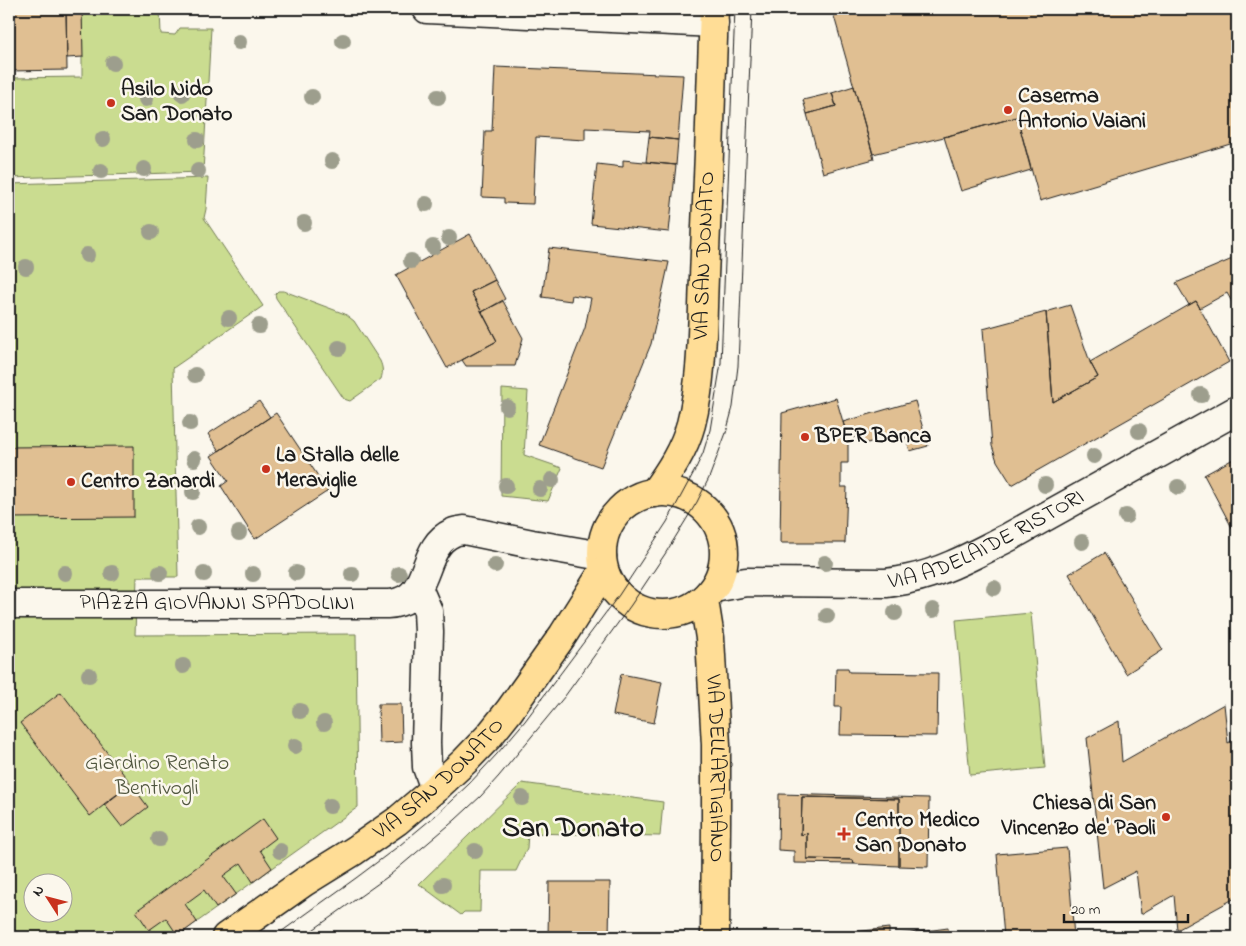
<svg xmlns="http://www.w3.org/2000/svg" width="1246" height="946" font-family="'Indie Flower',sans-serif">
  <rect width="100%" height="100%" fill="#fbf7ec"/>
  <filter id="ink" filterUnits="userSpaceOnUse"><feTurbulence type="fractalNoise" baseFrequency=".02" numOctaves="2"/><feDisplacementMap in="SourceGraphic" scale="10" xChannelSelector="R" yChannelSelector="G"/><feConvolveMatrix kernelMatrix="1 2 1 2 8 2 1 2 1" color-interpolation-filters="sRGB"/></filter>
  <g filter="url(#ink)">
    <path fill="#cadc90" stroke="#737c56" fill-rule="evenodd" d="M 82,9 L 160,9 L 161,34 L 175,35 L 180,28 L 211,28 L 203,172 L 9,178 L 9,78 L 82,77 Z
      M 208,178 L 206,209 L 204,218 L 263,306 L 173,368 L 178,577 L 137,577 L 135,635 L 356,634 L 358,807 L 176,937 L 9,937 L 9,184 ZM 32,884 L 62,884 L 62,914 L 32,914 Z
      M 278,291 L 284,291 L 345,314 L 354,321 L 380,361 C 383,368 383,372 381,379 L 350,401 L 344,399 L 276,298 L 275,294 Z
      M 502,389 L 528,391 L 524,455 L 562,468 L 548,501 L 501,496 Z
      M 1031,613 L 1045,768 L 970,775 L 956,620 Z
      M 522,783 L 663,802 L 660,836 L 528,833 L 527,848 L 516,871 L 481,871 L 480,912 L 464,912 L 461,915 L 419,884 Z"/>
    <path fill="#e0bf92" stroke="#1c1c1c" d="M 9,9 L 66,9 L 67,70 L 9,71 Z
      M 66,9 L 82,9 L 83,57 L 67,58 Z
      M 832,9 L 1237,9 L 1237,142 L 1040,201 L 1017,117 L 944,137 L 873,154 Z
      M 495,67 L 683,75 L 678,140 L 649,137 L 650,131 L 585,128 L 585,140 L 536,137 L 533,204 L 504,203 L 504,198 L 482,197 L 485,131 L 492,131 Z
      M 854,86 L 874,159 L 823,173 L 807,114 L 836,106 L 832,93 Z
      M 832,93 L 836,106 L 807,114 L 803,100 Z
      M 1017,117 L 1031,170 L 961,191 L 944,137 Z
      M 649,137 L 678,140 L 676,165 L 646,162 Z
      M 623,160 L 676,165 L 669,232 L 591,224 L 597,164 L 623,167 Z
      M 470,234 L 495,280 L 471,292 L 497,341 L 447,368 L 396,275 Z
      M 549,248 L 669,262 L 651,344 L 601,467 L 539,445 L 585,328 L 591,298 L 572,295 L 571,301 L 542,297 Z
      M 1237,257 L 1237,311 L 1227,293 L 1200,308 L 1196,301 L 1189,305 L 1176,283 Z
      M 495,280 L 505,299 L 482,312 L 471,292 Z
      M 503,301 L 523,338 L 515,366 L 466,366 L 462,360 L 497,341 L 482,312 Z
      M 1196,301 L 1229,362 L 1012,485 L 997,461 L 992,446 L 983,329 L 1046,312 L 1053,402 L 1098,377 L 1090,362 Z
      M 1070,305 L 1090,362 L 1098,377 L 1053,402 L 1046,312 Z
      M 836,398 L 848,439 L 848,463 L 841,463 L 841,487 L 847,487 L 845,543 L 780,543 L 782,413 Z
      M 259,401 L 270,417 L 219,451 L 208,434 Z
      M 915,401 L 928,446 L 910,451 L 904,432 L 864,444 L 861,436 L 848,439 L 843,422 Z
      M 276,413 L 328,491 L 255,539 L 221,486 L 228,481 L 211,456 Z
      M 134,446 L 134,517 L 9,518 L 9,447 Z
      M 1237,457 L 1237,537 L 1204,475 Z
      M 1104,553 L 1163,650 L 1126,674 L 1069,574 Z
      M 836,668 L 848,668 L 849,672 L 938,673 L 937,736 L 840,735 L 841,707 L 835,707 Z
      M 621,674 L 662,682 L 654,723 L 613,715 Z
      M 61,692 L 131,784 L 90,816 L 20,723 Z
      M 378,704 L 401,704 L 402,742 L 379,743 Z
      M 1224,704 L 1228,743 L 1237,738 L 1237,897 L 1177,930 L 1174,895 L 1141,914 L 1136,871 L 1103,888 L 1087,738 L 1119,721 L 1122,762 Z
      M 131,784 L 148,807 L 122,827 L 104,804 Z
      M 779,794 L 929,798 L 928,867 L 899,866 L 899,799 L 802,797 L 801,835 L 807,833 L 807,859 L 853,860 L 854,864 L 794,863 L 794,851 L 778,850 Z
      M 802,797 L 899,799 L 899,866 L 854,864 L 853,860 L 807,859 L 807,833 L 801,835 Z
      M 263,819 L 276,838 L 260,850 L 272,868 L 253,882 L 241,863 L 223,876 L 236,894 L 216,908 L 204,890 L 185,904 L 197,922 L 178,936 L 166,918 L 149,930 L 136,911 Z
      M 1067,848 L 1074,937 L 1004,937 L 997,854 Z
      M 549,882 L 610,882 L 609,937 L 548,937 Z
      M 889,928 L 889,936 L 948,928 L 949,937 L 854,937 L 854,932 Z"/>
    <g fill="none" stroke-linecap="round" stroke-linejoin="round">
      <defs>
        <g id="minor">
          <path d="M 427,9 L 714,23"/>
          <path d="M 418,588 L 428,611 L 429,632 L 426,743 L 427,767 L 431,778 L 437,787"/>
          <path id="s1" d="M 714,588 L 746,582 L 886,583 C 894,582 902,581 909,579 C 944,572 977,553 1009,537 L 1237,410"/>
          <path id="s2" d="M 9,604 L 388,604 C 391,604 396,603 399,602 C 431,593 421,547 452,533 C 455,531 460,531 464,530 L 532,544 L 602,556"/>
        </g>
        <g id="major">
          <circle cx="663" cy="553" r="61"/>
          <path id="s3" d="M 654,493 C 669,472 684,450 691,424 C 703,377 702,325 704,277 C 708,188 711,98 714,9"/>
          <path id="s4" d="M 704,600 L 710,638 L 716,745 L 716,822 L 715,937"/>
          <path id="s5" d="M 226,937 L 304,882 L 354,851 L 397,821 L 437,787 L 465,761 L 489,736 L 509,711 L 563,635 L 604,570"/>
        </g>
      </defs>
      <use href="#minor" stroke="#1c1c1c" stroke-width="31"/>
      <use href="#major" stroke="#1c1c1c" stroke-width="31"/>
      <use href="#minor" stroke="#fbf7ec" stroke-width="28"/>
      <use href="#major" stroke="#ffdd96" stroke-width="28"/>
      <path stroke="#1c1c1c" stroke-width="1" d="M 274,937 L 356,878 L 400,845 L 436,815 L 469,784 L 497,754 L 525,721 L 619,595 L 667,522 L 695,470 L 703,453 L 710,430 L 721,363 L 735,9
        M 303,937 L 390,875 L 455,820 L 481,796 L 499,776 L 565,696 L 631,605 L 665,554 L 697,502 L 709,478 L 726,433 L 733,407 L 738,366 L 752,9"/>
    </g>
    <g fill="#9d9e8d">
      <circle cx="343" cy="41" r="8"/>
      <circle cx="239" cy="42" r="8"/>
      <circle cx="113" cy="63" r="8"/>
      <circle cx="182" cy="94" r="8"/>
      <circle cx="312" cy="97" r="8"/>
      <circle cx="438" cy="97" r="8"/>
      <circle cx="146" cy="99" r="8"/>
      <circle cx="103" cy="139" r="8"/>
      <circle cx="197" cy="140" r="8"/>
      <circle cx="332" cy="161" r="8"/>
      <circle cx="144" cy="169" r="8"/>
      <circle cx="101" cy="171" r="8"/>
      <circle cx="198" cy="171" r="8"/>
      <circle cx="426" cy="204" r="8"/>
      <circle cx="304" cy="223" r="8"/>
      <circle cx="151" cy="232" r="8"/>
      <circle cx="449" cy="238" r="8"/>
      <circle cx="433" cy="247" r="8"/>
      <circle cx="87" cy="255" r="8"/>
      <circle cx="411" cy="261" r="8"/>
      <circle cx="26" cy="267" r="8"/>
      <circle cx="229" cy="318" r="8"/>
      <circle cx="259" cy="326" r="8"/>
      <circle cx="339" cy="348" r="8"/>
      <circle cx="195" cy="375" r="8"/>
      <circle cx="1201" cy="395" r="8"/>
      <circle cx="507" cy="407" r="8"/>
      <circle cx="190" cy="423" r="8"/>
      <circle cx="1139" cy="431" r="8"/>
      <circle cx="1094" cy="456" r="8"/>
      <circle cx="194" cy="459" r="8"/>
      <circle cx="552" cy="480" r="8"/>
      <circle cx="1045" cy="485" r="8"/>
      <circle cx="506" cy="486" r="8"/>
      <circle cx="1178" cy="487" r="8"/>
      <circle cx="540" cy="489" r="8"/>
      <circle cx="193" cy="492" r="8"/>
      <circle cx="1126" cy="516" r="8"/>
      <circle cx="198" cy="527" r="8"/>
      <circle cx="239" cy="533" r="8"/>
      <circle cx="1082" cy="542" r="8"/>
      <circle cx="825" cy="563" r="8"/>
      <circle cx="495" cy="565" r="8"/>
      <circle cx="65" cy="573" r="8"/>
      <circle cx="112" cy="573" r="8"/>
      <circle cx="160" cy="573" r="8"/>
      <circle cx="296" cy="573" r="8"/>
      <circle cx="204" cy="574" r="8"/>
      <circle cx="253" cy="574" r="8"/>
      <circle cx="352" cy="574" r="8"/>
      <circle cx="399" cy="574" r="8"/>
      <circle cx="994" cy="588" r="8"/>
      <circle cx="933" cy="610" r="8"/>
      <circle cx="895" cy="613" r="8"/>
      <circle cx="827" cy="616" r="8"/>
      <circle cx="183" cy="666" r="8"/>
      <circle cx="89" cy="675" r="8"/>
      <circle cx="300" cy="711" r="8"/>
      <circle cx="324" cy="723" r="8"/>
      <circle cx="295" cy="746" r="8"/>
      <circle cx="522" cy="798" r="8"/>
      <circle cx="330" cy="806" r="8"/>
      <circle cx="159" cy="839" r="8"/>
      <circle cx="280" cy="851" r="8"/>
      <circle cx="475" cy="851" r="8"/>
      <circle cx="443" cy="885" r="8"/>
    </g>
  </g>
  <g fill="#c8321e" stroke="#fbf7ec" stroke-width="2">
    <circle cx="111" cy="103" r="5"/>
    <circle cx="1008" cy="110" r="5"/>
    <circle cx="805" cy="437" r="5"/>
    <circle cx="266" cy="469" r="5"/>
    <circle cx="71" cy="482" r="5"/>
    <circle cx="1166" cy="817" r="5"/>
    <path d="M841.5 826.5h5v5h5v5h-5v5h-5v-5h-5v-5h5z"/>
  </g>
  <g text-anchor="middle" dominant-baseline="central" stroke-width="5" stroke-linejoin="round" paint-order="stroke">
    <g font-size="22" font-weight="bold" fill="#1c1c1c" stroke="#fbf7ec" text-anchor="start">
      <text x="121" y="90">Asilo Nido<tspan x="121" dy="25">San Donato</tspan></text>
      <text x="1018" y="97">Caserma<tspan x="1018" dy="25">Antonio Vaiani</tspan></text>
      <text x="815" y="437">BPER Banca</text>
      <text x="276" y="456">La Stalla delle<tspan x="276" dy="25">Meraviglie</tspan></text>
      <text x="81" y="482">Centro Zanardi</text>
      <text x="1156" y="804" text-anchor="end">Chiesa di San<tspan x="1156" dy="25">Vincenzo de' Paoli</tspan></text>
      <text x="855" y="821">Centro Medico<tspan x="855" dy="25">San Donato</tspan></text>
    </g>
    <g font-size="22" fill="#1c1c1c" stroke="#fbf7ec">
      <text stroke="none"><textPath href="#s3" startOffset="248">VIA SAN DONATO</textPath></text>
      <text stroke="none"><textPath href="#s1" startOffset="282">VIA ADELAIDE RISTORI</textPath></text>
      <text stroke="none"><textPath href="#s2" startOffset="208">PIAZZA GIOVANNI SPADOLINI</textPath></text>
      <text stroke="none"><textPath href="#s4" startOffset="169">VIA DELL'ARTIGIANO</textPath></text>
      <text stroke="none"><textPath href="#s5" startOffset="266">VIA SAN DONATO</textPath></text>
    </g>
    <g font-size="22" fill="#50563f" stroke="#fbf7ec">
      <text x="157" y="764">Giardino Renato<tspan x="157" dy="25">Bentivogli</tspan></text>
    </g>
    <g font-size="28" font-weight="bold" fill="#1c1c1c" stroke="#fbf7ec">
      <text x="573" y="829">San Donato</text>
    </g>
  </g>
  <rect width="1246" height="946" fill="none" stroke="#fbf7ec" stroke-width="30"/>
  <rect x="15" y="15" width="1216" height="916" fill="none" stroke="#1c1c1c" stroke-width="2" filter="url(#ink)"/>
  <g transform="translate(48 898) rotate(306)"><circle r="24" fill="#fbf7ec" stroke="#a29f99"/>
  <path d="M0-4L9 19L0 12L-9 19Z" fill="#c8321e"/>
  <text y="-8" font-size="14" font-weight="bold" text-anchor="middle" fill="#1c1c1c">N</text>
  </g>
  <path d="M1064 914v8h124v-8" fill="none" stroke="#1c1c1c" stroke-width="2.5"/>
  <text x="1071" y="914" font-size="15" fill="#1c1c1c" stroke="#fbf7ec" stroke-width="4" paint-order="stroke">20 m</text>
</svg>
